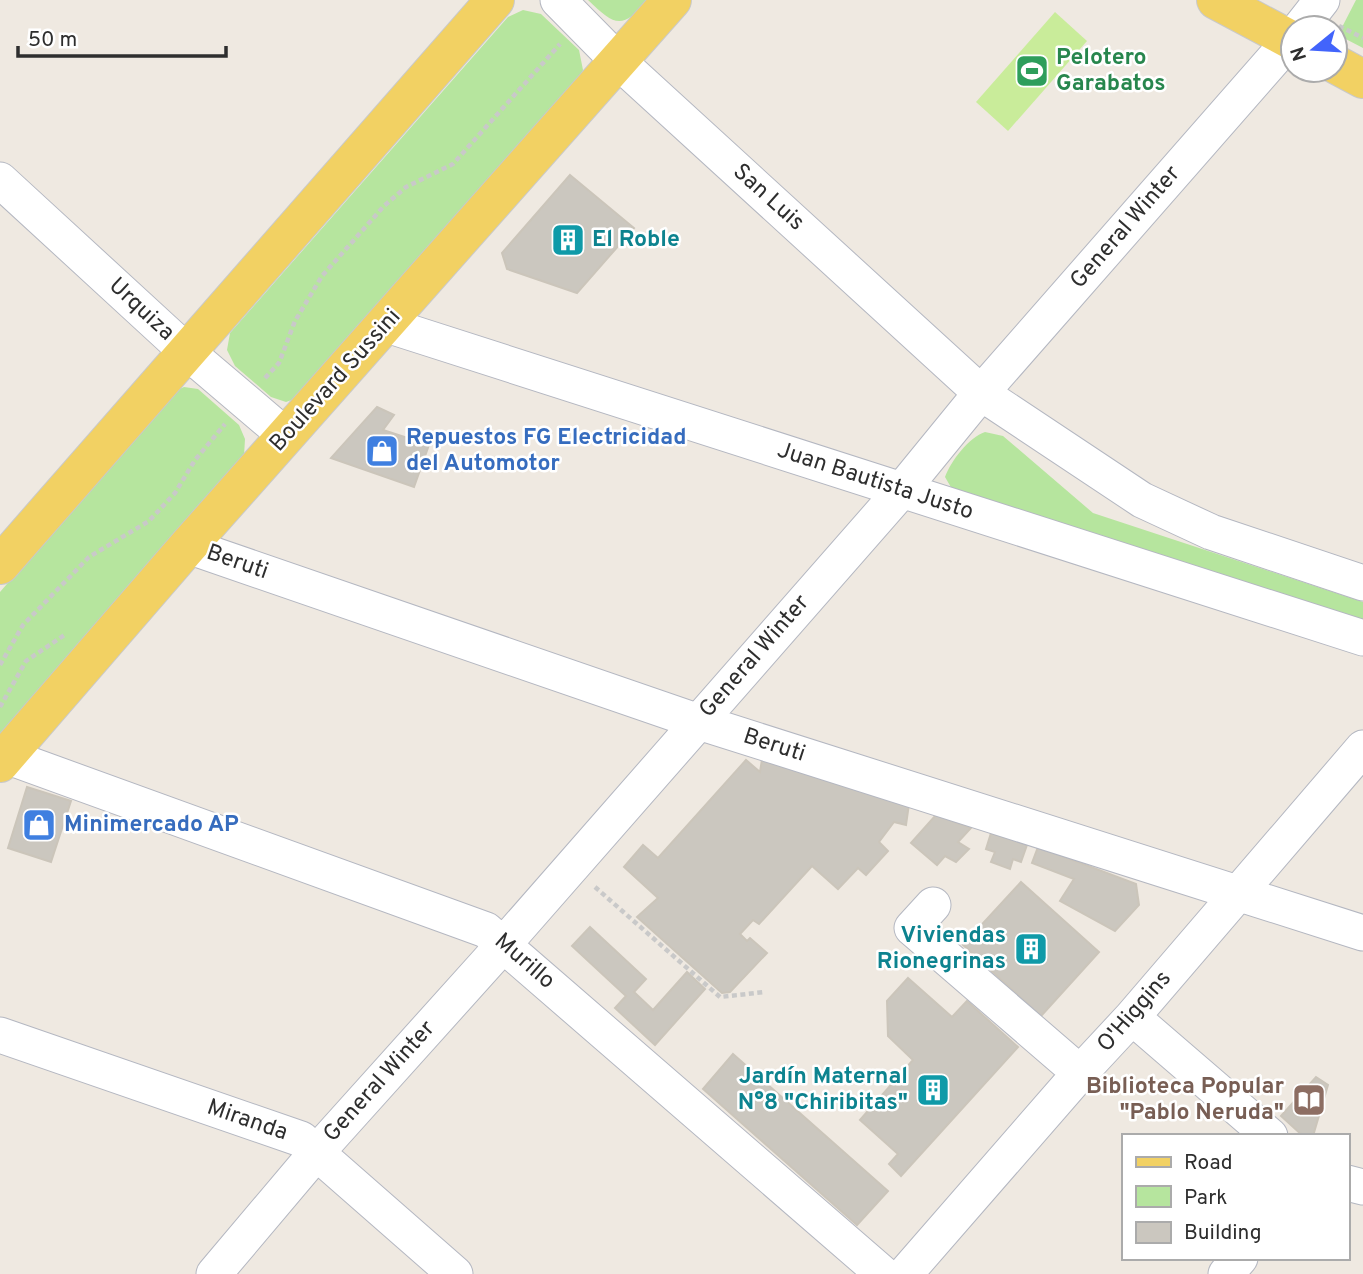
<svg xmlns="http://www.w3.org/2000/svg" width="1363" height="1274" font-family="Overpass,sans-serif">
  <rect width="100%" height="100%" fill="#efe9e1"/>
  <path fill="#b6e59e" d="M 588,0 L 648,0 C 622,30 615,26 588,0 Z
    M 1356,0 L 1363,0 L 1363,48 L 1338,35 Z
    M 523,10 L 541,14 L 579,50 L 583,70 L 577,86 L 300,397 L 286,402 L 271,397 L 235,366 L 227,350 L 230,333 L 508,17 Z
    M 184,387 L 198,389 L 239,425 L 245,439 L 244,456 L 0,736 L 0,592 L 173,392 Z
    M 985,432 L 1003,436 L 1093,513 L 1363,602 L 1363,623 L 952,489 L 945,477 C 951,461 969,437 985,432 Z"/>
  <path fill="#c9ec9a" d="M 1055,12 L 1087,41 L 1008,131 L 976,102 Z"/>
  <path fill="#cbc7bf" stroke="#cbc5ba" stroke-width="2" d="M 570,175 L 634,228 L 577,293 L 507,269 L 502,253 Z
    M 377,407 L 394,415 L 383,430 L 429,445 L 414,487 L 331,458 Z
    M 764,747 L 909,804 L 906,825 L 894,822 L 879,842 L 888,851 L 866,875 L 858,868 L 838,889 L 812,866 L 759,924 L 753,920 L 740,934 L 747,941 L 750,938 L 767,953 L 730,992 L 722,993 L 637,917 L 658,898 L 624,867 L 643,845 L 658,858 L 746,760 L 760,772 Z
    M 27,787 L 71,801 L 51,862 L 8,848 Z
    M 936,815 L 971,828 L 958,842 L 969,849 L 956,862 L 945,856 L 937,865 L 911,843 Z
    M 991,833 L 1027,845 L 1021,862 L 1013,859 L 1010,869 L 991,862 L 995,852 L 986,849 Z
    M 1038,847 L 1136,884 L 1139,905 L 1115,931 L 1060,901 L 1074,879 L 1032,863 Z
    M 1021,882 L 1099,952 L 1041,1016 L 963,945 Z
    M 590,927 L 646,979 L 634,992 L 653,1010 L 687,972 L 705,989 L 655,1045 L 615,1008 L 626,996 L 572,946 Z
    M 908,978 L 952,1017 L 967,1001 L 1018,1047 L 901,1176 L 889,1164 L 898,1154 L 860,1120 L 913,1060 L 888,1036 L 887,1001 Z
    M 733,1054 L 888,1191 L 857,1225 L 703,1089 Z
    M 1316,1077 L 1328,1085 L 1313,1136 L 1303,1136 L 1281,1116 Z"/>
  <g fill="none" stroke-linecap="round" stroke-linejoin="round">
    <defs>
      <path id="minor" d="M 558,0 L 619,62 L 981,393 L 1142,500 L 1211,532 L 1363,583
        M 1300,28 L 1322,0
        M 0,180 L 186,351 L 286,436
        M 387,325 L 1363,638
        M 188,546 L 699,722 L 1363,933
        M 6,756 L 486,930 L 883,1274
        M 933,905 L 912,928 L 1080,1073
        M 1132,1017 L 1270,1136
        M 0,1035 L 301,1139 L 455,1274
        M 1347,1183 L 1363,1187
        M 214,1274 L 317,1152 L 504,944 L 901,491 L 981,393 L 1293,37
        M 905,1274 L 1080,1073 L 1132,1017 L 1363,748
        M 1226,1274 L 1240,1258"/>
      <path id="major" d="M 1216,0 L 1293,41
        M 1335,64 L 1363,79
        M 0,565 L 495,0
        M 0,763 L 188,546 L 672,0"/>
    </defs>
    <use href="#minor" stroke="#b4b7c1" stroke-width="37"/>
    <use href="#major" stroke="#c9c9c9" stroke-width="40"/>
    <path stroke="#c9c9c9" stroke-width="4.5" stroke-dasharray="5 3.5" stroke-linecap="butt" d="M 1339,26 L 1363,38
      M 265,378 L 279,363 L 295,321 L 322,276 L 384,206 L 406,187 L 453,164 L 560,44
      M 0,665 L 23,625 L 89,557 L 149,521 L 175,493 L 195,460 L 225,424
      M 0,707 L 26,661 L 66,634
      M 595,887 L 720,997 L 765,992"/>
    <use href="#minor" stroke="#fff" stroke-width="35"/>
    <use href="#major" stroke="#f2d163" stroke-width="38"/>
  </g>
  <defs>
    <symbol id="stadium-square" viewBox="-11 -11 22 22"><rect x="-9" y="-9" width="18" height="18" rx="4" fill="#2e9e5b" stroke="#fff"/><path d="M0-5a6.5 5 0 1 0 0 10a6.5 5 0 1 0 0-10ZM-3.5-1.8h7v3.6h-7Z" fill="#fff"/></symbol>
    <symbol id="building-square" viewBox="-11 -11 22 22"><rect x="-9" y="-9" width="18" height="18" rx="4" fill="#0f9aa8" stroke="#fff"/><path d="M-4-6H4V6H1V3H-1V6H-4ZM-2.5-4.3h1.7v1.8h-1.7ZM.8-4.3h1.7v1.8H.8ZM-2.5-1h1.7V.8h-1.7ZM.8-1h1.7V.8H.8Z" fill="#fff"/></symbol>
    <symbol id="shop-square" viewBox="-11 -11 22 22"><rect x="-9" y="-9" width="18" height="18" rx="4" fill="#3f7fe0" stroke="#fff"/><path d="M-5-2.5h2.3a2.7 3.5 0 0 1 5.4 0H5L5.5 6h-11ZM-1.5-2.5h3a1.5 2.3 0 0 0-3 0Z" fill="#fff"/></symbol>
    <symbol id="library-square" viewBox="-11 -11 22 22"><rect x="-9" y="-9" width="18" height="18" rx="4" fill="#8d6e63" stroke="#fff"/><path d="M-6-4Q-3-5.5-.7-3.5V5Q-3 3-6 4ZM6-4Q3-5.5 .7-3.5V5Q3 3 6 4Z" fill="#fff"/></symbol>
  </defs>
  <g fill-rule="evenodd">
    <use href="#stadium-square" x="1013" y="52" width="38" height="38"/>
    <use href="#building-square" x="549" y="221" width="38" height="38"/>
    <use href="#shop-square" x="363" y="432" width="38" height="38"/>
    <use href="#shop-square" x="20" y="806" width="38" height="38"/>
    <use href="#building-square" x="1012" y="930" width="38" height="38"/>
    <use href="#building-square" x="914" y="1071" width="38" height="38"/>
    <use href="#library-square" x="1290" y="1081" width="38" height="38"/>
  </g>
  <g text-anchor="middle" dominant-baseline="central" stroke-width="5" stroke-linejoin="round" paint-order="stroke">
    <g font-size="23" font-weight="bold" fill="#27864d" stroke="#fff" text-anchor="start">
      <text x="1056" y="58">Pelotero<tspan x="1056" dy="26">Garabatos</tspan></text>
    </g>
    <g font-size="23" fill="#2e2e2e" stroke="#fff">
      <text transform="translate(768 198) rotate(42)">San Luis</text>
      <text transform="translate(1126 228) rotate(-49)">General Winter</text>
      <text transform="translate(141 310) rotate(43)">Urquiza</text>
      <text transform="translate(336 381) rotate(-48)">Boulevard Sussini</text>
      <text transform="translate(875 482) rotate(18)">Juan Bautista Justo</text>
      <text transform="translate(237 563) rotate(19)">Beruti</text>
      <text transform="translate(755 657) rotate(-49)">General Winter</text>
      <text transform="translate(774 746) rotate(18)">Beruti</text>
      <text transform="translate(524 962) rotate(41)">Murillo</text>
      <text transform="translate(1135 1012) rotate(-49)">O'Higgins</text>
      <text transform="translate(380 1082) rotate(-48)">General Winter</text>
      <text transform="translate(247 1121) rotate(19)">Miranda</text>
    </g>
    <g font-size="23" font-weight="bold" fill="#0d838f" stroke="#fff" text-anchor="end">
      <text x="592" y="240" text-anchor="start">El Roble</text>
      <text x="1006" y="936">Viviendas<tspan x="1006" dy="26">Rionegrinas</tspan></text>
      <text x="908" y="1077">Jardín Maternal<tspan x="908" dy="26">N°8 "Chiribitas"</tspan></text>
    </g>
    <g font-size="23" font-weight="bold" fill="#366cbe" stroke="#fff" text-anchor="start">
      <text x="406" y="438">Repuestos FG Electricidad<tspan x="406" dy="26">del Automotor</tspan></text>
      <text x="64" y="825">Minimercado AP</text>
    </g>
    <g font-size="23" font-weight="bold" fill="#785e54" stroke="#fff" text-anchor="end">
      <text x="1284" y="1087">Biblioteca Popular<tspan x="1284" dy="26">"Pablo Neruda"</tspan></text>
    </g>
  </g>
  <rect x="1122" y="1134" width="228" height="126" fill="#ffffff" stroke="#ababab" stroke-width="2"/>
  <rect x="1136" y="1157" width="35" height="10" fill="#f2d163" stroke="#ababab" stroke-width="2"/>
  <text x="1184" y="1169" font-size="21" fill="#2e2e2e">Road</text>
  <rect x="1136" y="1186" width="35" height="21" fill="#b6e59e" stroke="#ababab" stroke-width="2"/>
  <text x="1184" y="1204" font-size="21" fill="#2e2e2e">Park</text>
  <rect x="1136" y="1222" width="35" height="21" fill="#cbc7bf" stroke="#ababab" stroke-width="2"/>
  <text x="1184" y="1239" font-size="21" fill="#2e2e2e">Building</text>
  <g transform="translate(1314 49) rotate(252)"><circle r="33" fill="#ffffff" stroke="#ababab" stroke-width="2"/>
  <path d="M0-5L12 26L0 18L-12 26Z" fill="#4264fb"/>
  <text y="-10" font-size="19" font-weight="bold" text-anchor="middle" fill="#2e2e2e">N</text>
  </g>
  <path d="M18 46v10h208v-10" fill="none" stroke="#2e2e2e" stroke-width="3.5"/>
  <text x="28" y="46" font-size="21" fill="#2e2e2e" stroke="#ffffff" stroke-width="5" paint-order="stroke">50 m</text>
</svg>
